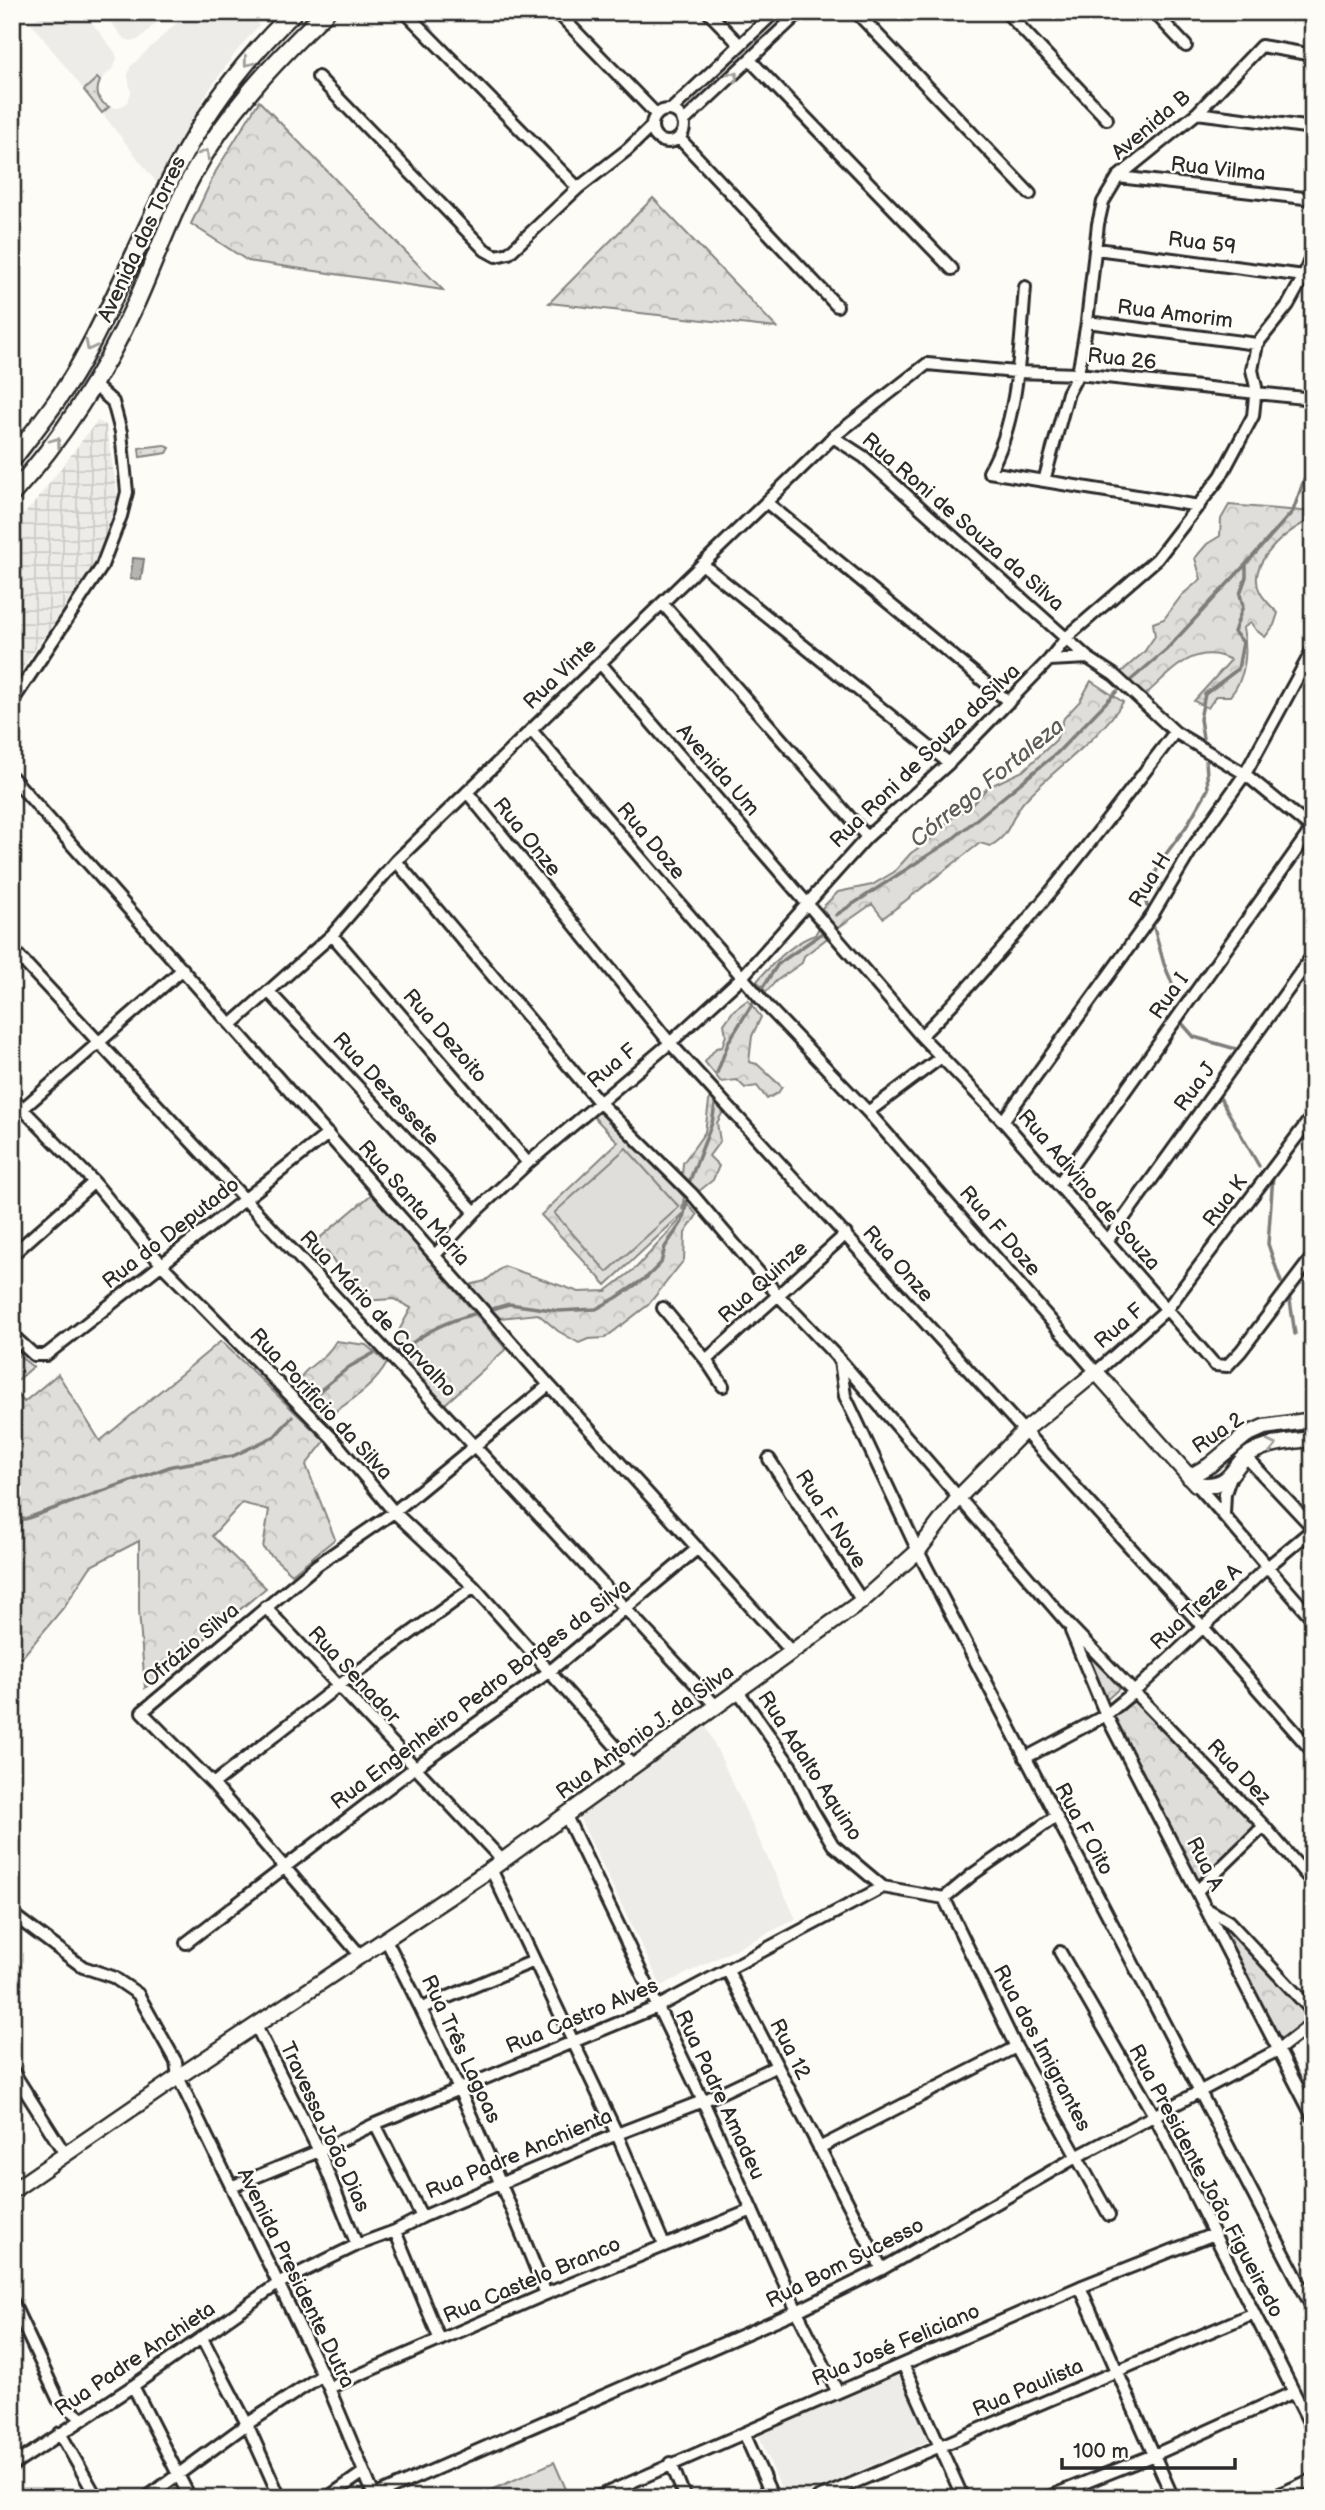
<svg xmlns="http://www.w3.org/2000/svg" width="1325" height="2510" font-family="'Balsamiq Sans',sans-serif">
  <defs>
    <pattern id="industrial-grid" width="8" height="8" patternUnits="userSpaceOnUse" patternTransform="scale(1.75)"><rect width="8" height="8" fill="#edece8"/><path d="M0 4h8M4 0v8" fill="none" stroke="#cbcbc7"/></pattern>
    <pattern id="grass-dots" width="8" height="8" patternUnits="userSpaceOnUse" patternTransform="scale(1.75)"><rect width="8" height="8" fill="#dfdeda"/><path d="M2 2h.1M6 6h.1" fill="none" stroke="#c0bfbb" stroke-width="1.8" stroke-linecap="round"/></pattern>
    <pattern id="forest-crowns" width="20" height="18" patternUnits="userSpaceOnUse" patternTransform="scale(1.75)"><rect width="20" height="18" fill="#dfdeda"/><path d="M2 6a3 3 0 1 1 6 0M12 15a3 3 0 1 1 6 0" fill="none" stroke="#c0bfbb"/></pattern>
    <pattern id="water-ripples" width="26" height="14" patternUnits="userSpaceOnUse" patternTransform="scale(1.75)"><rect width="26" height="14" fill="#b5b4b1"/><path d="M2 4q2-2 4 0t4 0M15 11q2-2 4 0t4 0" fill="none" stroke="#939390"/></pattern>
  </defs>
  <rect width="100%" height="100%" fill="#fdfcf7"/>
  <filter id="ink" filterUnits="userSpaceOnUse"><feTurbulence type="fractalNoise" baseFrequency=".0143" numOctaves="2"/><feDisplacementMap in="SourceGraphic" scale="14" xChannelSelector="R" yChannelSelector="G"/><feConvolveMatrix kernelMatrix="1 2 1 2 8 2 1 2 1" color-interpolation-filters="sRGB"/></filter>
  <g filter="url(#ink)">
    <path fill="#edece8" d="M 45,12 L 83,12 L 115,52 L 117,58 L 114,67 L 100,81 L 96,79 L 84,90 L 31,23 Z
      M 103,12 L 168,12 L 138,40 L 132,41 L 124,39 Z
      M 188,12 L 247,12 L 259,25 L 236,52 L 209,90 L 157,183 L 102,113 L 109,107 L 118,108 L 127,103 L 131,93 L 128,76 L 130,67 Z
      M 705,1724 L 796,1919 L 661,1986 L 578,1815 Z
      M 900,2369 L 930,2440 L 797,2498 L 785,2498 L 757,2431 Z"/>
    <path fill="url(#industrial-grid)" d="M 97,421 L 106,425 L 119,506 L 92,568 L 21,670 L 12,660 L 12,526 L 32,506 Z"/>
    <path fill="url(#grass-dots)" stroke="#858482" stroke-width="2" d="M 97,78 L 100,81 C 95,92 97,101 109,107 L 102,113 L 84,90 Z
      M 164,445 L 170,448 L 167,453 L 140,457 L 139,448 Z"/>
    <path fill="url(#forest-crowns)" stroke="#858482" stroke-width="2" d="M 259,101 L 443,290 L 248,261 L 191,224 L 216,171 Z
      M 653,198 L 777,328 L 549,303 Z
      M 1229,505 L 1313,512 L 1313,519 C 1289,528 1245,563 1260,592 C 1264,600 1272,607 1278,613 L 1274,625 L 1265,637 L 1256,630 L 1251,623 L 1243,628 C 1248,651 1246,678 1230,696 L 1216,696 L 1208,708 L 1194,701 L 1231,660 C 1194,641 1170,673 1143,697 L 1120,673 L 1144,652 L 1155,636 L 1153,623 L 1164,619 L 1182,595 L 1201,579 L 1195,558 L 1207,544 L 1220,536 L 1221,519 Z
      M 1091,681 L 1123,702 C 1098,741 1057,766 1026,799 C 1010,815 1013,834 990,846 L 980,843 L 883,918 L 872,904 L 836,929 L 822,908 L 838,892 L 872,885 L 894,872 L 911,853 L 930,840 L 949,820 L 971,806 L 988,787 L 1023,771 L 1056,740 L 1064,718 L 1080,701 Z
      M 821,924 L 830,936 L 804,956 L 802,963 L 776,981 L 766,992 L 757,981 C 771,965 794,941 815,935 Z
      M 748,1000 L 761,1017 L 752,1036 L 749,1062 L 757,1064 L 782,1087 L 778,1093 L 767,1099 L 757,1086 L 745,1088 L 737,1080 L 721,1082 L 705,1062 L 716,1048 L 722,1047 L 726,1035 L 724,1024 L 734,1010 Z
      M 710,1094 L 725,1108 L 717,1123 L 720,1141 L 709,1156 L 719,1166 L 713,1180 L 698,1192 L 682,1176 L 683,1163 L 705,1132 Z
      M 596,1111 L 608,1115 L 684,1197 L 682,1210 L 685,1201 L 697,1215 L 685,1233 L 684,1260 L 648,1305 L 605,1338 L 588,1339 L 579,1343 L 558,1331 L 538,1314 L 500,1318 L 469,1285 L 485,1281 L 504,1266 L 579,1292 L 606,1291 L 637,1267 L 678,1222 L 682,1214 L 606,1285 L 541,1215 L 618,1142 L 592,1115 Z
      M 372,1194 L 506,1349 L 445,1404 L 399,1354 L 394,1340 L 411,1308 L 394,1299 L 360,1301 L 342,1287 L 337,1267 L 327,1251 L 309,1247 Z
      M 221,1341 L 325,1441 L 306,1465 L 335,1539 L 292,1574 L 263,1548 L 269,1510 L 242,1503 L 212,1536 L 266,1588 L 145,1688 L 139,1610 L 139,1541 L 91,1566 L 64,1607 L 24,1655 L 12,1662 L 12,1388 L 24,1402 L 58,1374 L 100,1441 Z
      M 336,1341 L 366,1345 L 387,1363 C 374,1388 345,1404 323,1420 L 295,1391 C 301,1364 323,1365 336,1341 Z
      M 12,1350 L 33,1367 L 12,1385 Z
      M 1073,1631 L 1122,1686 L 1103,1703 Z
      M 1135,1698 L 1255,1826 L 1199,1881 L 1113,1717 Z
      M 1219,1920 L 1311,2018 L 1278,2042 Z"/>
    <path fill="#dfdeda" stroke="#858482" stroke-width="2" d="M 626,1148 L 679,1207 L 607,1272 L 554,1213 Z
      M 554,2462 L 570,2498 L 474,2498 Z"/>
    <path fill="url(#water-ripples)" stroke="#7e7d7b" stroke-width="2" d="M 133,558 L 144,559 L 141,580 L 130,579 Z"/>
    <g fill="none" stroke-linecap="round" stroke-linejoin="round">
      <path stroke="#7e7d7b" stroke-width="3.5" d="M 12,13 L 13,12
        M 1132,679 L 1166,650 L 1246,564 L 1293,511 L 1305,477 L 1313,467
        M 1203,738 L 1200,719 L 1205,694 L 1238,669 L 1243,642 L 1234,632 L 1243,606 L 1240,594 L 1246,577 L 1246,565
        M 1147,906 L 1145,899 L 1160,862 L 1186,827 L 1208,789 L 1206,761
        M 836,915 L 950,841 L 1057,753 L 1117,691
        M 1153,924 L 1164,964 L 1177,995
        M 763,987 L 778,964 L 821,934
        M 1180,1021 L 1194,1037 L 1236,1049
        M 717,1073 L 729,1041 L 754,1001
        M 1219,1096 L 1259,1166
        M 1273,1175 L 1268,1244 L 1281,1282
        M 690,1180 L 712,1123 L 716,1099
        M 1289,1294 L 1295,1334
        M 486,1311 L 509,1304 L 559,1311 L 596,1309 L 616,1298 L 647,1277 L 661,1263 L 665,1247 L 682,1222 L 688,1197
        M 407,1347 C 428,1330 448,1321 474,1314
        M 312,1397 L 349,1367 L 374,1353
        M 12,1519 L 25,1519 L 172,1466 L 233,1456 L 275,1436 L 292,1417"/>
      <defs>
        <path id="minor" d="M 405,12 L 578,188
          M 557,12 L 656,114
          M 708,12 L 740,45
          M 856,12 L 1030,194
          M 1006,12 L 1107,119
          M 1154,12 L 1186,46
          M 750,60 L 952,269
          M 318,77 L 485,250 L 496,256 L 509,253 L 578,188 L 627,150 L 651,127
          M652 126a16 16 0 1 1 32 0a16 16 0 1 1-32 0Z
          M 671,110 L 775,12
          M 1197,113 L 1313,128
          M 683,122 L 800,12
          M 679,138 L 837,306
          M 1118,177 L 1313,199
          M 1096,249 L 1304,276
          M 1025,287 C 1020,345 1019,421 989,472 L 1199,506
          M 1087,322 L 1257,344
          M 833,437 L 864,457 L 1088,658
          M 1044,481 L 1068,393 L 1078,374 L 1087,322 L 1098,224 L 1103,202 L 1118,177 L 1197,113 L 1261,46 L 1313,55
          M 766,502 L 1009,702
          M 702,564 L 949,763
          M 662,603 L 867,837
          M 1049,660 L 1088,658 L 1114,675 L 1175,732 L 1245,774 L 1313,830
          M 600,663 L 921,1036 L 1003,1121 L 1215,1365 L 1227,1366 L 1241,1351 L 1313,1256
          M 12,702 L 101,568 L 121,516 L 127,492 L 121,432 L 113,402 L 94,385
          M 531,730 L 767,1006 L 868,1112 L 1096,1372 L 1167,1309 L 1313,1115
          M 12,777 L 549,1385 L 791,1651
          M 467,792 L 670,1043 L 1203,1627 L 1313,1752
          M 396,861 L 599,1102 L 692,1194 L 777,1294 L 840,1360 L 1069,1625 L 1264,1826 L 1313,1883
          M 332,935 L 528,1163
          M 12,949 L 716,1706
          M 269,992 L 475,1212
          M 232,1024 L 332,935 L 396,861 L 817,453 L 833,437 L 927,364 L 1016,372 L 1078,374 L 1313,399
          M 921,1036 C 1015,943 1095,837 1175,732
          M 12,1098 L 94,1182 L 162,1265 L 332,1438 L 394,1512 L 474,1587 L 633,1766
          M 868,1112 L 940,1058
          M 12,1118 L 183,969
          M 1003,1121 L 1153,914 L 1193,847 L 1245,774 L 1313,649
          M 1058,1185 L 1313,827
          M 1108,1240 L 1313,955
          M 12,1255 L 94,1182
          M 435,1255 L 475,1212 L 528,1163 L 670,1043 L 742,977 L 867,837 L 949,763 L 1049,660 L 1067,637 L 1157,559 L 1221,476 L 1253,416 L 1256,387 L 1252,370 L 1257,344 L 1288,305 L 1304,276 L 1313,251
          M 663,1308 L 706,1360 L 723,1386
          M 12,1335 L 34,1355 L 46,1355 L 328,1134
          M 706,1360 L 846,1234
          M 840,1361 L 845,1396 L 918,1551 L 1313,2309
          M 1246,1457 L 1313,1528
          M 769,1459 L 862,1601
          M 1196,1484 C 1236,1528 1273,1575 1313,1619
          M 1224,1514 L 1225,1493 L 1232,1473
          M 265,1607 L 502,1860
          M 1071,1631 L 1106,1715 L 1313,2117
          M 738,1691 L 790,1765 L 811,1808 L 833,1845 L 883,1887
          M 1025,1758 L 1106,1715 L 1135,1691 L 1266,1568 L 1313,1529
          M 213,1784 L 338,1686 L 474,1587
          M 566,1816 L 703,2101 L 797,2311 L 837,2391
          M 491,1869 L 617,2134 L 664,2245
          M 1197,1891 L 1264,1826
          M 944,1898 L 1016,2047 L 1109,2215
          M 944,1898 L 973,1874 L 1055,1817
          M 1207,1909 L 1228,1921 L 1313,2012
          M 12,1914 L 83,1967 L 113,1977 L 138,1994 L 176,2062 L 178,2077 L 329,2388 L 375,2498
          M 385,1938 C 446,2054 498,2173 546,2294
          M 186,1943 L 414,1768 L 550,1671 L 698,1548
          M 1060,1952 L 1155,2117 L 1313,2430
          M 360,1955 L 213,1784 L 142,1712 L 317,1565 L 394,1512 L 549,1385
          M 727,1969 L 882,2269
          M 422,2008 L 534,1961
          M 256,2026 L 319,2151 L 357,2245
          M 12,2070 L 65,2154
          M 375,2124 L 422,2217
          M 819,2148 L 1016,2047
          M 231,2187 L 319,2151 L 375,2124 L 657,2007 L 883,1887 L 944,1898
          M 395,2231 L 440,2340
          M 1080,2287 L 1173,2498
          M 12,2301 L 58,2399 L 82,2419
          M 202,2338 L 247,2424 L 280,2498
          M 903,2364 L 963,2498
          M 133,2386 L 190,2498
          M 329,2388 L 546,2294 L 752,2210
          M 60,2433 L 97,2498
          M 744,2433 L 773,2498
          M 671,2463 L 685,2498
          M 12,2466 L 133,2386 L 279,2283 L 357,2245 L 395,2231 L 422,2217 L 617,2134 L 703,2101 L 777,2066
          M 374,2496 L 797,2311 L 882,2269 L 1078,2156 L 1278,2050 L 1313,2023
          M 146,2498 L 247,2424 L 321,2376
          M 327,2498 L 364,2472
          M 595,2498 L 1080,2287 L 1214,2234
          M 818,2498 L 1254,2313
          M 1046,2498 L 1154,2455 L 1294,2392
          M 1271,2498 L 1313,2479"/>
        <path id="tertiary" d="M 1189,1477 L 1210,1465 L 1246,1435 L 1264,1427 L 1313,1420
          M 12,2191 L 178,2077 L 491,1869 L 862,1601 L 918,1551 L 959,1497 L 1024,1431 L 1096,1372 L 1196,1484 C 1237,1491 1229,1460 1259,1449 C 1275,1442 1295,1441 1313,1439"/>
        <path id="secondary" d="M 12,460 C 38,426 65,393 85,355 C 118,294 144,230 176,169 C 206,111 247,57 294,12
          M 12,494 C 64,437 104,373 136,303 C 155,261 170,216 192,176 C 226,113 274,62 326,12"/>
      </defs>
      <use href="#minor" stroke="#2b2b2b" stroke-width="16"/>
      <use href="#tertiary" stroke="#2b2b2b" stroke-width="19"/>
      <use href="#secondary" stroke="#2b2b2b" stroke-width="21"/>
      <use href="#minor" stroke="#fdfcf7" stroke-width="10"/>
      <use href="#tertiary" stroke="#fdfcf7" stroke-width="14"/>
      <use href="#secondary" stroke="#fdfcf7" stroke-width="16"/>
    </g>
    <defs><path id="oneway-chevron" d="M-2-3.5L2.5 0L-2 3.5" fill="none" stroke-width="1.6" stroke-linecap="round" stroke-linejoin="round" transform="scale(1.75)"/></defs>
    <g stroke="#9e9e9b">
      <use href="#oneway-chevron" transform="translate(248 62) rotate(129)"/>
      <use href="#oneway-chevron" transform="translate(734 76) rotate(-43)"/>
      <use href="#oneway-chevron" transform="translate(205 154) rotate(-59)"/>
      <use href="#oneway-chevron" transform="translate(90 346) rotate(117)"/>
      <use href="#oneway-chevron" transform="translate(56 442) rotate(-54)"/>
      <use href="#oneway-chevron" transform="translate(1272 1446) rotate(-13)"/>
    </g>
  </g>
  <g text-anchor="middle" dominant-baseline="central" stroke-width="5" stroke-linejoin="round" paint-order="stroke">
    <g font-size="21" fill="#2b2b2b" stroke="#fdfcf7">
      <text transform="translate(1151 125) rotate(-40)">Avenida B</text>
      <text transform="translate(1218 169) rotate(6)">Rua Vilma</text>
      <text transform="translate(142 239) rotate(-65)">Avenida das Torres</text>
      <text transform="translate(1202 243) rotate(7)">Rua 59</text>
      <text transform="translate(1175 314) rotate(7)">Rua Amorim</text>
      <text transform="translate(1122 359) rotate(6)">Rua 26</text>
      <text transform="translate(963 522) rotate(41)">Rua Roni de Souza da Silva</text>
      <text transform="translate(560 674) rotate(-44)">Rua Vinte</text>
      <text transform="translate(925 756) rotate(-44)">Rua Roni de Souza daSilva</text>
      <text transform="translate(718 770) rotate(49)">Avenida Um</text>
      <text transform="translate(527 837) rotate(51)">Rua Onze</text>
      <text transform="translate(651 841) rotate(50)">Rua Doze</text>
      <text transform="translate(1150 880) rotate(-58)">Rua H</text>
      <text transform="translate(1169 996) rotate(-55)">Rua I</text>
      <text transform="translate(445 1036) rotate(49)">Rua Dezoito</text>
      <text transform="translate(612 1066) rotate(-40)">Rua F</text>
      <text transform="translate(1195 1087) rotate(-54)">Rua J</text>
      <text transform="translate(386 1089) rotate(47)">Rua Dezessete</text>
      <text transform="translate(1089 1190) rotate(49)">Rua Adivino de Souza</text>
      <text transform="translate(1225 1201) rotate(-53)">Rua K</text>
      <text transform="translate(414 1203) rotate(49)">Rua Santa Maria</text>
      <text transform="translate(1000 1231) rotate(49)">Rua F Doze</text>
      <text transform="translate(171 1233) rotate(-38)">Rua do Deputado</text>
      <text transform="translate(898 1264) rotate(48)">Rua Onze</text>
      <text transform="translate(763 1282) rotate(-42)">Rua Quinze</text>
      <text transform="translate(378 1314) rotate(47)">Rua Mário de Carvalho</text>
      <text transform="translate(1119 1326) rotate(-41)">Rua F</text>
      <text transform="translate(321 1404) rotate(47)">Rua Porificio da Silva</text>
      <text transform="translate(1218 1433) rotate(-34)">Rua 2</text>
      <text transform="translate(831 1519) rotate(57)">Rua F Nove</text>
      <text transform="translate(1196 1607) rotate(-43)">Rua Treze A</text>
      <text transform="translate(191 1645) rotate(-40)">Ofrázio Silva</text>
      <text transform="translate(354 1675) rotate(47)">Rua Senador</text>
      <text transform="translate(481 1694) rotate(-37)">Rua Engenheiro Pedro Borges da Silva</text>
      <text transform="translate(645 1732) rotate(-36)">Rua Antonio J. da Silva</text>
      <text transform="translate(810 1766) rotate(57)">Rua Adalto Aquino</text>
      <text transform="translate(1239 1772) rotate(46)">Rua Dez</text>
      <text transform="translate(1084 1829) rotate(62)">Rua F Oito</text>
      <text transform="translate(1205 1864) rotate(63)">Rua A</text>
      <text transform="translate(582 2016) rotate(-23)">Rua Castro Alves</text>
      <text transform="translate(1042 2048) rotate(62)">Rua dos Imigrantes</text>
      <text transform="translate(461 2049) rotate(65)">Rua Três Lagoas</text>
      <text transform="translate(790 2049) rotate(63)">Rua 12</text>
      <text transform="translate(720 2095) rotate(65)">Rua Padre Amadeu</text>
      <text transform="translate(325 2127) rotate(65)">Travessa João Dias</text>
      <text transform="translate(519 2154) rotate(-23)">Rua Padre Anchienta</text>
      <text transform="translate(1206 2181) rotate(62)">Rua Presidente João Figueiredo</text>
      <text transform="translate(845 2263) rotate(-27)">Rua Bom Sucesso</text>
      <text transform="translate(296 2278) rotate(64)">Avenida Presidente Dutra</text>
      <text transform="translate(532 2280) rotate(-23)">Rua Castelo Branco</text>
      <text transform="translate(896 2345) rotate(-23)">Rua José Feliciano</text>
      <text transform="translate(135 2359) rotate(-34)">Rua Padre Anchieta</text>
      <text transform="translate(1028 2388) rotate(-23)">Rua Paulista</text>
    </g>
    <g font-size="23" font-style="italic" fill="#5b5b5a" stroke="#fdfcf7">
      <text transform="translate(987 783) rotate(-39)">Córrego Fortaleza</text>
    </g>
  </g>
  <rect width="1325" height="2510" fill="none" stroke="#fdfcf7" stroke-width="42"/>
  <rect x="21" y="21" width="1283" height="2468" fill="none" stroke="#2b2b2b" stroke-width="2.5" filter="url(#ink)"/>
  <path d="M1062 2458v10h173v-10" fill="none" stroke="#2b2b2b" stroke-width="3.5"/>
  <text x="1073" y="2458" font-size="21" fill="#2b2b2b" stroke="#fdfcf7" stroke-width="5" paint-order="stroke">100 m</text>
</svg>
